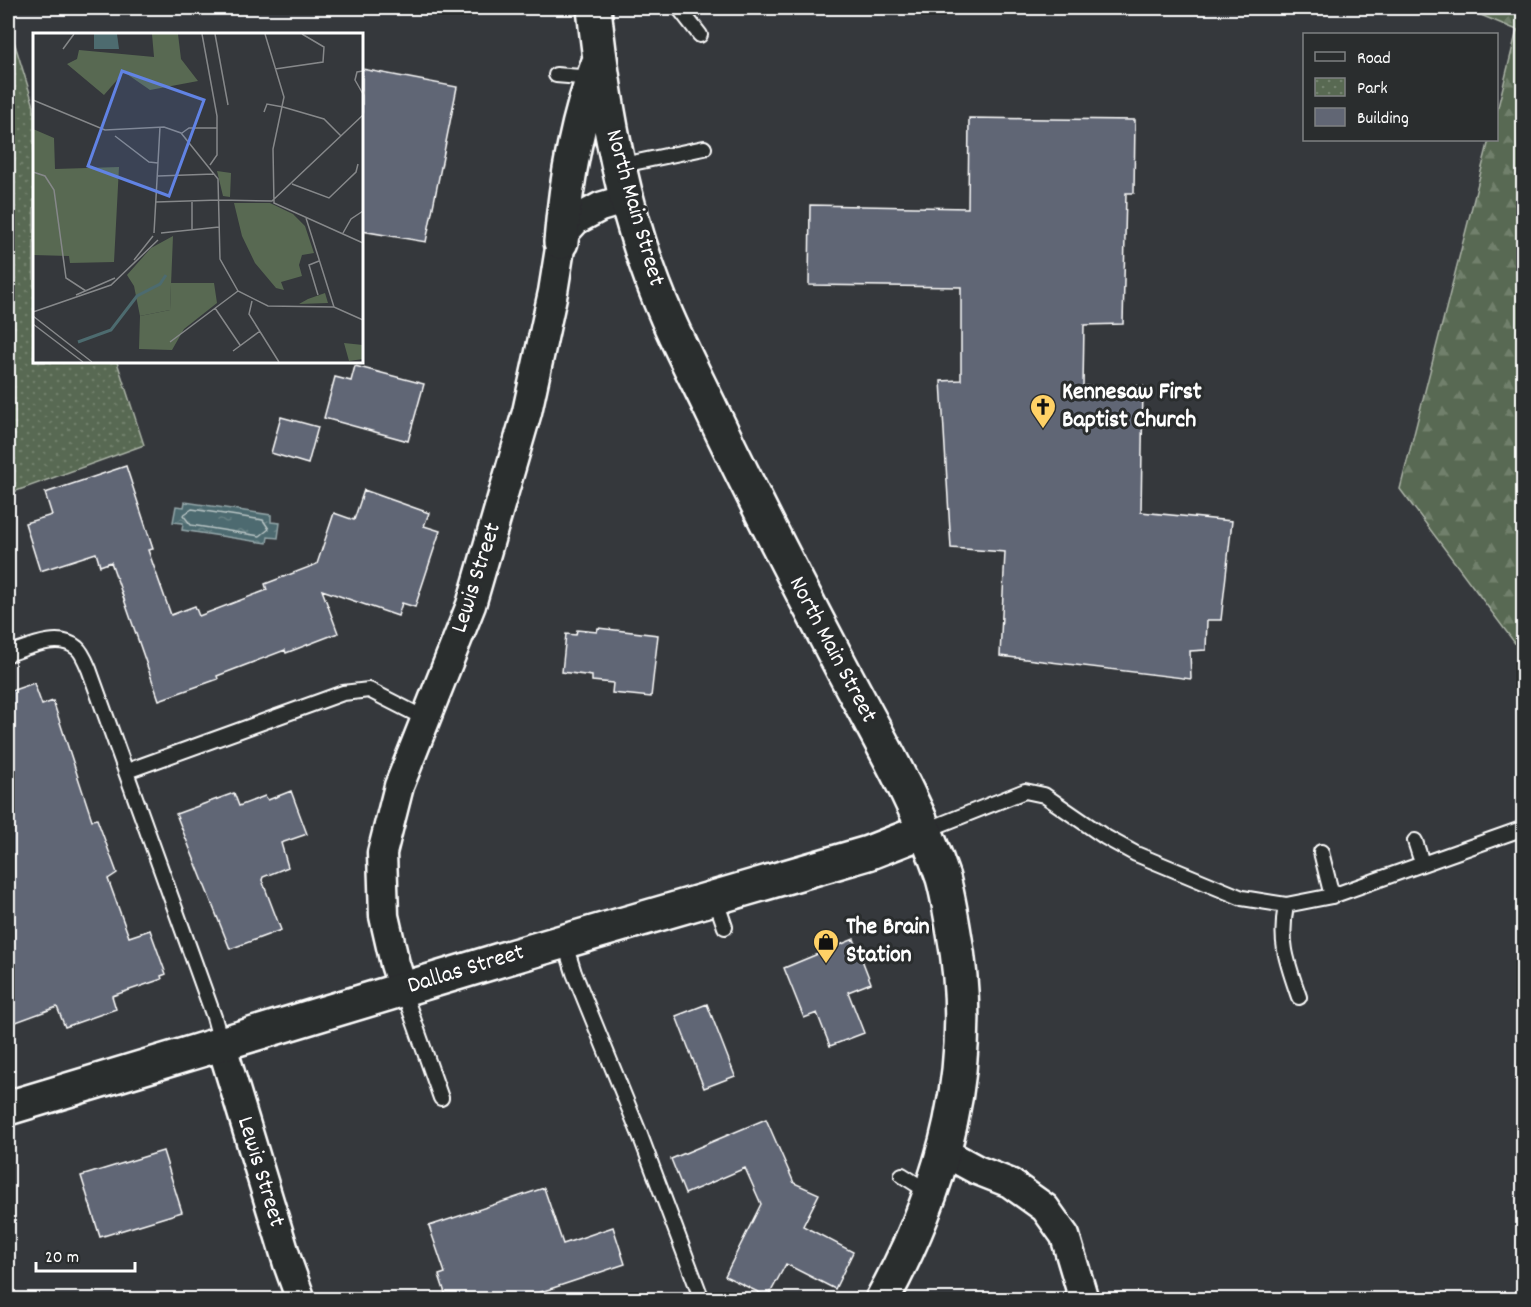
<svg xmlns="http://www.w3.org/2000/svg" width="1531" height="1307" font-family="Dekko,sans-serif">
  <defs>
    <pattern id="forest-firs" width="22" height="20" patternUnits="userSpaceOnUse" patternTransform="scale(1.5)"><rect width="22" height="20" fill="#586952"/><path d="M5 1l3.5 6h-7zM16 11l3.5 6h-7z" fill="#71806c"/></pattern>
    <pattern id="park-dots" width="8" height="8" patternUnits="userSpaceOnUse" patternTransform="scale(1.5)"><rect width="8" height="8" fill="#586952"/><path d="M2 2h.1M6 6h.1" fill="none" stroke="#71806c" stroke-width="1.8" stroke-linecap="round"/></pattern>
    <pattern id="water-ripples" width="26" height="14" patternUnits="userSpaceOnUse" patternTransform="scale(1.5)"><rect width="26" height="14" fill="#4d6b6f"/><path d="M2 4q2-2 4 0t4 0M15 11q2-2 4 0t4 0" fill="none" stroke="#688185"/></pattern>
  </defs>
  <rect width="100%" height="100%" fill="#35383c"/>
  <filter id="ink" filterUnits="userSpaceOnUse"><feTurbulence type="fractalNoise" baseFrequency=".0167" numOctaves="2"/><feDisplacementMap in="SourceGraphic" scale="12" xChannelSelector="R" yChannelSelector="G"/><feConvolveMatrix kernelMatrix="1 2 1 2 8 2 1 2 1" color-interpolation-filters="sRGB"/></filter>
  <g filter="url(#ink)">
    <path fill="url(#forest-firs)" stroke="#acb4a8" stroke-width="1.5" d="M 1464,8 L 1523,8 L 1523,654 L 1400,489 L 1489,140 L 1496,140 L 1497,111 L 1517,30 Z"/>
    <path fill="url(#park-dots)" stroke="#acb4a8" stroke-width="1.5" d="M 8,22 L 34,106 L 34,362 L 117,362 L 144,445 L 8,494 Z"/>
    <path fill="url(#water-ripples)" stroke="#94a6a9" stroke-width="1.5" d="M 185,502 L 271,515 L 271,522 L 280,523 L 278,538 L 268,537 L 267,543 L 182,530 L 183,523 L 173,522 L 176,506 L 184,507 Z"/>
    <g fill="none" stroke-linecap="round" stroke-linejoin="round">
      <path stroke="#b8c4c5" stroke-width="1.5" d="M 192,509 L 263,520 L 269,529 L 260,536 L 191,525 L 183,515 Z"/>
    </g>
    <path fill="#616674" stroke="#fff" stroke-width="1.5" d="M 362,69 L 457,87 L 426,242 L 362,231 Z
      M 969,118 L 1135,120 L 1134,193 L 1126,193 L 1123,324 L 1084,325 L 1083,386 L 1143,386 L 1141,512 L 1232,521 L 1221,620 L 1207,620 L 1206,650 L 1190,651 L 1191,679 L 1000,656 L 1005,552 L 951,548 L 941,381 L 961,380 L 961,287 L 809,285 L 810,205 L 968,208 Z
      M 355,366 L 424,384 L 408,441 L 324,418 L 335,377 L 351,381 Z
      M 281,417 L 318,427 L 308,464 L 271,453 Z
      M 126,466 L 153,549 L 148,550 L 171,615 L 195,606 L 199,616 L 267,590 L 265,584 L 317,564 L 334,513 L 354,520 L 364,490 L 429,513 L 424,526 L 440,531 L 415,607 L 402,603 L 398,616 L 322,590 L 338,633 L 286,653 L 285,650 L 217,676 L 218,679 L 159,700 L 111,562 L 100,566 L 96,553 L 40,571 L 25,523 L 52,515 L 45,493 Z
      M 598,628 L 658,635 L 651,697 L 612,693 L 613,683 L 592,681 L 592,676 L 562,672 L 566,634 L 576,635 L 577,630 L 597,632 Z
      M 34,683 L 42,705 L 53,701 L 92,820 L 97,819 L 117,873 L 108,879 L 129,937 L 150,930 L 166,974 L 161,976 L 162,979 L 112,996 L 116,1009 L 65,1027 L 57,1007 L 8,1025 L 8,692 Z
      M 291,791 L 307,834 L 281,843 L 288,867 L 263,877 L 262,880 L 281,930 L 230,949 L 176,814 L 234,793 L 239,806 L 265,796 L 268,800 Z
      M 854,939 L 871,983 L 848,992 L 864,1033 L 830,1046 L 817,1013 L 804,1018 L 784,968 Z
      M 707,1004 L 735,1076 L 704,1088 L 676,1016 Z
      M 766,1119 L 794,1183 L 819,1194 L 803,1226 L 853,1252 L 835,1289 L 786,1264 L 768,1297 L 725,1276 L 761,1204 L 745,1168 L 685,1194 L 671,1159 Z
      M 163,1151 L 182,1212 L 100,1237 L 81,1176 Z
      M 544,1188 L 563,1244 L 613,1227 L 625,1264 L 520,1299 L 447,1299 L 439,1275 L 445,1273 L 429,1226 Z"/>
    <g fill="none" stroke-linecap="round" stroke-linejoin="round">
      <defs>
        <path id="lane" d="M 679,8 L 700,35
          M 556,75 L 592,78
          M 618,166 L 704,148
          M 8,654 C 27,648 58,632 77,648 C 82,652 86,662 89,669 L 214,1017 L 221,1043
          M 127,771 L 343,693 L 369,690 L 426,719
          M 924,831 L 1025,791 L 1044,795 L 1105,837 L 1136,854 L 1242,898 L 1286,905 L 1332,896 L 1524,828
          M 1415,841 L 1422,863
          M 1321,852 L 1332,896
          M 715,898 L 725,927
          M 1286,905 C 1279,943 1287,962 1299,997
          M 564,941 L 574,973 L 640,1135 L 702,1300
          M 403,990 L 441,1098
          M 902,1175 L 930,1193"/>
        <path id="street" d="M 403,989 L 395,964 L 384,916 L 382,853 L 399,786 L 471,605 L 527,412 L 553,292 L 561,242 L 566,231 L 576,220 L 600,207 L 627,199
          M 221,1043 L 288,1264 L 301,1300
          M 944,1152 L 977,1170 L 1010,1183 L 1045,1208 L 1065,1236 L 1084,1300"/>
        <path id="secondary" d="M 594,8 C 605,113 624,219 667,317 C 680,347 695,376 709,405 C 749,489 791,571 834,653 C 872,727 917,800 943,878 C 948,896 951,915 954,933 C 978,1063 945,1185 882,1300
          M 561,242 C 566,180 576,122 598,64
          M 8,1108 L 500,960 L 868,853 L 924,831"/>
      </defs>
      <use href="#lane" stroke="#fff" stroke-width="18"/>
      <use href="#street" stroke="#fff" stroke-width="33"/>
      <use href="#secondary" stroke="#fff" stroke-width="38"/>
      <use href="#lane" stroke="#2a2d2e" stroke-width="14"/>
      <use href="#street" stroke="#2a2d2e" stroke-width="28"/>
      <use href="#secondary" stroke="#2a2d2e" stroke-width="33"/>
    </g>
  </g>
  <defs>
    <symbol id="church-pin" viewBox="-11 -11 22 30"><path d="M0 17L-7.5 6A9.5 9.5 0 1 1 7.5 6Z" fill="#ffd166" stroke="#2a2d2e"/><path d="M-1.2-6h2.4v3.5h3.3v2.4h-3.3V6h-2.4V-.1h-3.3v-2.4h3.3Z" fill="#111"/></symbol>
    <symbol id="shop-pin" viewBox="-11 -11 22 30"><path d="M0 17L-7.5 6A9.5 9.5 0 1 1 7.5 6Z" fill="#ffd166" stroke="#2a2d2e"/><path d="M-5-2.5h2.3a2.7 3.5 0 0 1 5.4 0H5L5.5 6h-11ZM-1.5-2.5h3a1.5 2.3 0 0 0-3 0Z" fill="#111"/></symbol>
  </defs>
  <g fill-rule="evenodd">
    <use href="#church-pin" x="1028" y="392" width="30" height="40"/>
    <use href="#shop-pin" x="811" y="927" width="30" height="40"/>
  </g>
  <g text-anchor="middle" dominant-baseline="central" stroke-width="6" stroke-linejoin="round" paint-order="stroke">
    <g font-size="24" fill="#fff" stroke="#2a2d2e">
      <text transform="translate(634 208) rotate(74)">North Main Street</text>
      <text transform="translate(477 578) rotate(-72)">Lewis Street</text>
      <text transform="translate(832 650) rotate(62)">North Main Street</text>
      <text transform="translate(466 970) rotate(-17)">Dallas Street</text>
      <text transform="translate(260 1172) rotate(73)">Lewis Street</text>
    </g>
    <g font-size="24" font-weight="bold" fill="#fff" stroke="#2a2d2e" text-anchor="start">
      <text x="1062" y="393">Kennesaw First<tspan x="1062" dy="28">Baptist Church</tspan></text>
      <text x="846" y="928">The Brain<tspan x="846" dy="28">Station</tspan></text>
    </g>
  </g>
  <g transform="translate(33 33)">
    <rect width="330" height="330" fill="#35383c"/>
    <path d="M 119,1 L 145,1 L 148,26 L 165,48 L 117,57 L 91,39 L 71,62 L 34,31 L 44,26 L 46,17 L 121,24 ZM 140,203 L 137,277 L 107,283 L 101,253 L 94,242 L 118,215 Z" fill="#586952"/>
    <path d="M 138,250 L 181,250 L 184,270 L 151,296 L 139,317 L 106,316 L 107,283 L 137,277 ZM 311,310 L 330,312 L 330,326 L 316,328 Z" fill="#586952"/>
    <path d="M 0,96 L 21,105 L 22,136 L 86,134 L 81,229 L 37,230 L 36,223 L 0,222 ZM 184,138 L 198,140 L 197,164 L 190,163 ZM 201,170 L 237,170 L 260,181 L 272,193 L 281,220 L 269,222 L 266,232 L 269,243 L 248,249 L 251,257 L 243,255 L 222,230 L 209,203 ZM 292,260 L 295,270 L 266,271 L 275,266 Z" fill="#586952"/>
    <path d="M 61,1 L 84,1 L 86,16 L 61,16 Z" fill="#4d6b6f"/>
    <path fill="none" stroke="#4d6b6f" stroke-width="3" d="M 45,309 L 78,297 L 104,263 L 127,251 L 133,242"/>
    <path fill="none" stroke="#86888a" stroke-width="1.5" d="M 169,1 L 184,83 L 184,122 L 177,132M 182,1 L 195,72M 232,1 L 251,64 L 240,116 L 241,170 L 330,210M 30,16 L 41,1M 242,36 L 290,29 L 291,14 L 269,1M 330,38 L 324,39 L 322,47 L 330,61M 0,67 L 72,97 L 131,94 L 148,100 L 185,146 L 187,226 L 205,258 L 235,273 L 301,274 L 330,287M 231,79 L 234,71 L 250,74 L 291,86 L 308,103M 149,100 L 156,95 L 184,95M 82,103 L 116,129 L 125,130M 0,139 L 12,143 L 21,157 L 33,245 L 53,258M 125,143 L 181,141M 259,151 L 296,165 L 323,139 L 325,131M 186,167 L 239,168 L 330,82M 123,169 L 186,167M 159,169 L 159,196M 273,185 L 301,274M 121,200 L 127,94M 128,200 L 186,194M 310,200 L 318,186 L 330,178M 101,227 L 120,203M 43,262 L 82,245M 285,262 L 276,232 L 286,228M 219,268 L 216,281 L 246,329M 182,275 L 207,312M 0,279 L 78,252 L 125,207M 0,283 L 59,329M 0,291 L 50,329M 137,309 L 205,258M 200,318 L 227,298"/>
    <path fill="#6183e4" fill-opacity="0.15" stroke="#6183e4" stroke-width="3" d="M 89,38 L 171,67 L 136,163 L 55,133 Z"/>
    <rect width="330" height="330" fill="none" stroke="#fff" stroke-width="3"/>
  </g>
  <rect width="1531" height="1307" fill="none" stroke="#2a2d2e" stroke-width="30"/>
  <rect x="15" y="15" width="1501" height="1277" fill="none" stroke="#fff" stroke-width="2" filter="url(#ink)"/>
  <rect x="1303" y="33" width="195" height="108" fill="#2a2d2e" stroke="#7f8182" stroke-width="1.5"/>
  <rect x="1315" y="52" width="30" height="9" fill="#2a2d2e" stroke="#7f8182" stroke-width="1.5"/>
  <text x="1357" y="63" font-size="18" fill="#ffffff">Road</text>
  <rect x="1315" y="78" width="30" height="18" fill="url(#park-dots)" stroke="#7f8182" stroke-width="1.5"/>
  <text x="1357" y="93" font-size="18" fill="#ffffff">Park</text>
  <rect x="1315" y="108" width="30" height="18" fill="#616674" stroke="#7f8182" stroke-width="1.5"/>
  <text x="1357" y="123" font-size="18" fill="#ffffff">Building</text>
  <path d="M36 1262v9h99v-9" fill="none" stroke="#ffffff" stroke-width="3"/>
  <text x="45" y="1262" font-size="18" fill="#ffffff" stroke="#2a2d2e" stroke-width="4.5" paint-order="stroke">20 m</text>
</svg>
